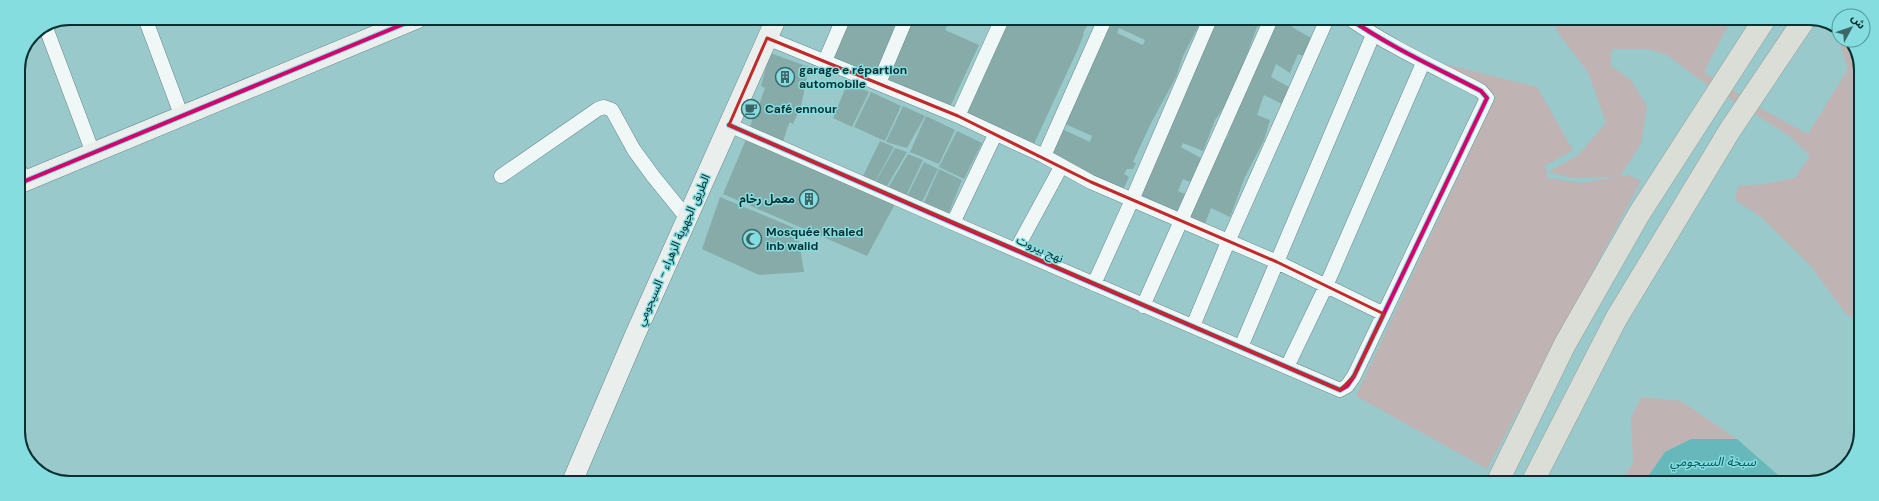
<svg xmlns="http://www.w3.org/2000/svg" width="1879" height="501" font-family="'DM Sans','Noto Sans Arabic',sans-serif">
  <rect width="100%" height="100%" fill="#9ac9cb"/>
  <path fill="#bfb3b4" d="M 1561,19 L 1731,20 L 1704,72 L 1764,110 L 1808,134 L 1848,69 L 1839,41 L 1850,40 L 1861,66 L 1860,320 L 1846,314 L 1810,265 L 1761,217 L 1735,200 L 1738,186 L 1766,184 L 1795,178 L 1810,156 L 1788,135 L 1696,77 L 1667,55 L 1648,49 L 1612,49 L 1610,65 L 1631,80 L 1647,106 L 1641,144 L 1620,177 L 1629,175 L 1641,181 L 1487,469 L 1356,396 L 1496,96 L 1445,64 L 1537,87 L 1573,150 L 1545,166 L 1548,178 L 1582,183 L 1616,177 L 1573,178 L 1548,172 L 1578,155 L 1606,123 L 1588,72 L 1555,29 Z
    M 1641,397 L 1681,401 L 1737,439 L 1691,439 L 1665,452 L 1647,478 L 1640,483 L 1621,483 L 1633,463 L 1631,418 Z"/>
  <path fill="#66b8ba" d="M 1691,439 L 1737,439 L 1787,483 L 1640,483 L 1647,478 L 1665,452 Z"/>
  <path fill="#86aba9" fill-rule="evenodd" d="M 845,19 L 896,19 L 890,41 L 877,76 L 829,57 Z
    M 910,19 L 950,19 L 945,30 L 979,45 L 950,107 L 886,78 Z
    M 1006,19 L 1091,19 L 1083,33 L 1084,34 L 1077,51 L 1033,146 L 963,115 Z
    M 1108,19 L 1140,19 L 1152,25 L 1154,19 L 1202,19 L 1183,56 L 1176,77 L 1151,123 L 1133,162 L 1136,163 L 1133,169 L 1127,169 L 1124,174 L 1129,177 L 1123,190 L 1050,155 L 1062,129 L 1090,142 L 1092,136 L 1063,123 ZM 1119,28 L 1145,40 L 1143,45 L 1117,33 Z
    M 1214,19 L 1260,19 L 1236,84 L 1227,103 L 1215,120 L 1203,151 L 1183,143 L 1181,147 L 1201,158 L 1190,182 L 1183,179 L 1178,191 L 1185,194 L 1176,213 L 1138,197 Z
    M 1274,19 L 1297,21 L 1292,27 L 1311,38 L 1303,56 L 1298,54 L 1290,73 L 1276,64 L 1271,77 L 1289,87 L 1282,104 L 1264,95 L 1257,115 L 1270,120 L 1264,140 L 1245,177 L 1230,217 L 1211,208 L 1203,229 L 1185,220 L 1221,138 L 1226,139 L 1229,134 L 1224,131 Z
    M 770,53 L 809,67 L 801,106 L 793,124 L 790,122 L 788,126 L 783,142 L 750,127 L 756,108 L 774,115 L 758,108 L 765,88 L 761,86 Z
    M 848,82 L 869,92 L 852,127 L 833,118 Z
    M 871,92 L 901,106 L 885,141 L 854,127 Z
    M 903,106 L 925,116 L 907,148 L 886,142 Z
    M 926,116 L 955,130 L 939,164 L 910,152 Z
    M 957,131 L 982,143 L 964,179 L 939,167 Z
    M 747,137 L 895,204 L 867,256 L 723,194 Z
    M 880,141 L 894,147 L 874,184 L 862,178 Z
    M 895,148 L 907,152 L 886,188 L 875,183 Z
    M 908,154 L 923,160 L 905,198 L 888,188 Z
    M 924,162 L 938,169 L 921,204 L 906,198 Z
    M 939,169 L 962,180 L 948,215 L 923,205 Z
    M 720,197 L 797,229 L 804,272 L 759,275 L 702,249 Z"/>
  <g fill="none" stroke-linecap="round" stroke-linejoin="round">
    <defs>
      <path id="street" d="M 145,18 L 182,117
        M 46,28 L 93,153
        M 767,38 L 958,116 L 1044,156 L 1105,19
        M 825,61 L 843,19
        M 879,83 L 906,19
        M 958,116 L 1002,19
        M 729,125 L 953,223 L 1340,390 L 1347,386 L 1354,376 L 1487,98 L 1481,91 C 1437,68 1392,48 1350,19
        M 1044,156 L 1091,182 L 1277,262 L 1384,314
        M 18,166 L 24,181
        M 501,176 L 598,109 L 604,107 L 612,110 L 634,150 L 653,176 L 687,218
        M 953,223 L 995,135
        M 1016,250 L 1061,167
        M 1094,284 L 1132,200 L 1210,19
        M 1143,306 L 1271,19
        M 1193,326 L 1228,242 L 1327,19
        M 1241,347 L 1373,35
        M 1287,367 L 1326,286 L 1423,63"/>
      <path id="secondary" d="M 18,184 L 418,18
        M 572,482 L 635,335 L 776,19"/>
      <path id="highway" d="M 1497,483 L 1565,344 L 1639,214 L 1764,20
        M 1532,483 L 1616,319 L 1730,130 L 1804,20"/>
    </defs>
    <use href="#street" stroke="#678a8c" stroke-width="15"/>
    <use href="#secondary" stroke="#678a8c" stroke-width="21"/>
    <use href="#highway" stroke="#90a29c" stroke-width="23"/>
    <use href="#street" stroke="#f0f7f7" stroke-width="14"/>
    <use href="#secondary" stroke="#eaefed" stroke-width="20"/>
    <use href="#highway" stroke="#dbded7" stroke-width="22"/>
    <defs>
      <path id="cycleway" d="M 729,125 L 953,223 L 1340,390 L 1347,386 L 1354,376 L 1487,98 L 1481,91 C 1437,68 1392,48 1350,19
        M 18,184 L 418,18"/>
    </defs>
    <use href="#cycleway" stroke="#85dde0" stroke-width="6"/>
    <use href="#cycleway" stroke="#d6006c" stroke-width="4"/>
  </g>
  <path fill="none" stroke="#c22929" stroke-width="3" stroke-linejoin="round" d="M 767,38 L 958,116 L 1091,182 L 1277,262 L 1384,314 L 1354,376 L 1340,390 L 729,125 Z"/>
  <defs>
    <symbol id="building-ring" viewBox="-11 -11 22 22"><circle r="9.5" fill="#85dde0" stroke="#3c6668" stroke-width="1.5"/><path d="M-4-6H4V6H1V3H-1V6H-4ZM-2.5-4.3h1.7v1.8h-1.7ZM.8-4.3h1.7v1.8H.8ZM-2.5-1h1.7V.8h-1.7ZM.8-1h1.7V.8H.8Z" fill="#3c6668"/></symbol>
    <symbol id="cafe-ring" viewBox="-11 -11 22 22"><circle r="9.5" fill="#85dde0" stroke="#3c6668" stroke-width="1.5"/><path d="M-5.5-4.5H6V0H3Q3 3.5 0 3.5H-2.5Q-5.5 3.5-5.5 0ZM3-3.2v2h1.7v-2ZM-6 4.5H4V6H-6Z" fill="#3c6668"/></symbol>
    <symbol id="mosque-ring" viewBox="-11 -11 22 22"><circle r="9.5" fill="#85dde0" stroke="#3c6668" stroke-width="1.5"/><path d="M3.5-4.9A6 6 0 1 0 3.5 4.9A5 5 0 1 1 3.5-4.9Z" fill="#3c6668"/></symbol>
  </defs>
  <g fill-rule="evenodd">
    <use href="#building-ring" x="774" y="66" width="22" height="22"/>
    <use href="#cafe-ring" x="740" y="98" width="22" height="22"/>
    <use href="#building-ring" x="798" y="188" width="22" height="22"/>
    <use href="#mosque-ring" x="741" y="228" width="22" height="22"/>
  </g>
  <g text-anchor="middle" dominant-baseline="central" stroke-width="3" stroke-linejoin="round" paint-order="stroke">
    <g font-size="12" font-weight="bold" fill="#093132" stroke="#85dde0" text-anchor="start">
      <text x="799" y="70">garage e répartion<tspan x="799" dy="14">automobile</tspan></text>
      <text x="765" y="109">Café ennour</text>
      <text x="795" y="199" text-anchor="end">معمل رخام</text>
      <text x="766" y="232">Mosquée Khaled<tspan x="766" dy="14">inb walid</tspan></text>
    </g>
    <g font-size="12" fill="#093132" stroke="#85dde0">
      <text transform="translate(1040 249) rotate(24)">نهج بيروت</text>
      <text transform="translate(673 250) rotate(-66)">الطريق الجهوية الزهراء - السيجومي</text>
    </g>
    <g font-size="13" font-style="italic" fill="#035b5e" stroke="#85dde0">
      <text x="1713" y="461">سبخة السيجومي</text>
    </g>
  </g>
  <path d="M0 0H1879V501H0ZM70 25H1809A45 45 0 0 1 1854 70V431A45 45 0 0 1 1809 476H70A45 45 0 0 1 25 431V70A45 45 0 0 1 70 25Z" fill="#85dde0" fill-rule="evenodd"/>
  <path fill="none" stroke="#093132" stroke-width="2" d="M70 25H1809A45 45 0 0 1 1854 70V431A45 45 0 0 1 1809 476H70A45 45 0 0 1 25 431V70A45 45 0 0 1 70 25Z"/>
  <g transform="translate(1851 28) rotate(50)"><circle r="19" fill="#85dde0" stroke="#53989a"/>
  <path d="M0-3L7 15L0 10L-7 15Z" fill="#3c6668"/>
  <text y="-6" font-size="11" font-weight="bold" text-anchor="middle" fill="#093132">ش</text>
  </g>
</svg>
